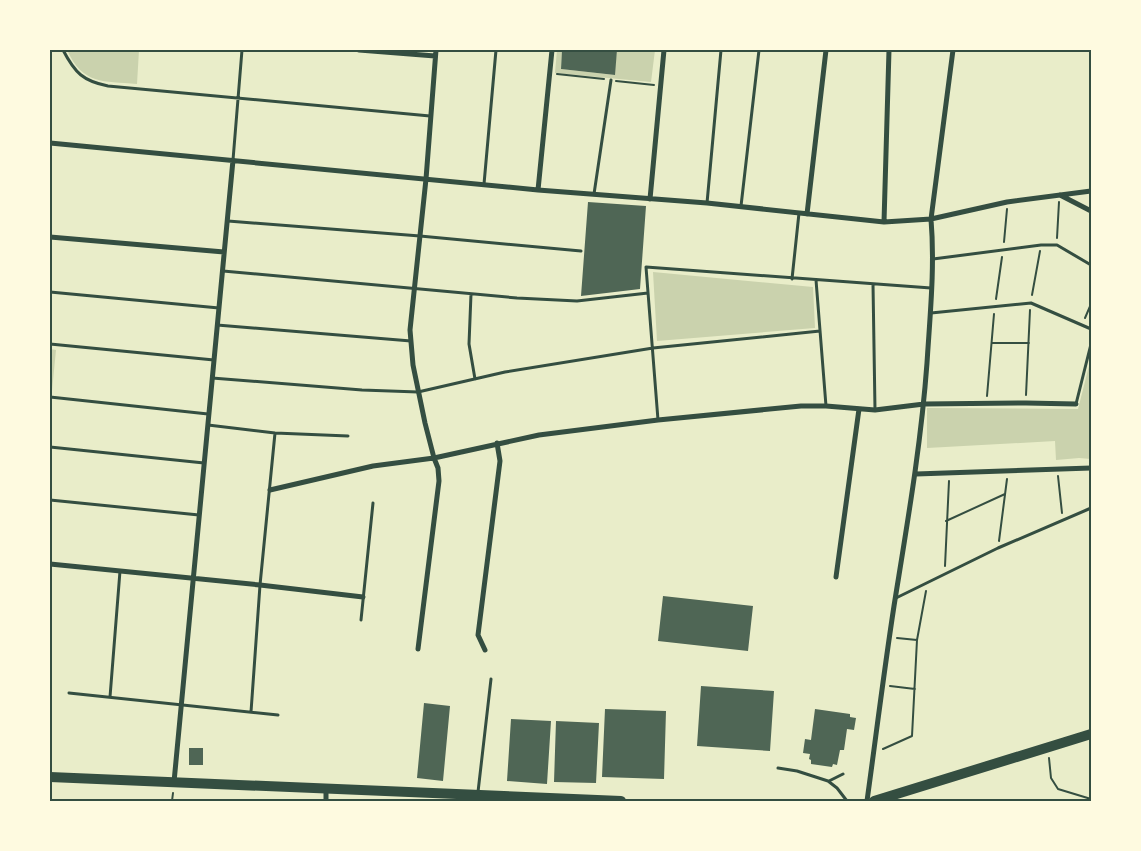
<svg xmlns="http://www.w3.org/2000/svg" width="1141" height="851" font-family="'Varela Round',sans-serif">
  <rect width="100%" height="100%" fill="#e9edc9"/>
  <path fill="#cad2ad" d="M 67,50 L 139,50 L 137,84 C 103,81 83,85 67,50 Z
    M 557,50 L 562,50 L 561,69 L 614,75 L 617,50 L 655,50 L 651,82 L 555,73 Z
    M 653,272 L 813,287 L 815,328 L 657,341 Z
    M 50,349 L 56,350 L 52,391 L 50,390 Z
    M 1091,358 L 1091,459 L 1079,458 L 1056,460 L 1055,441 L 927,448 L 927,408 L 1078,409 Z"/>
  <path fill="#4f6655" d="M 562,50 L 617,50 L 615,75 L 561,69 Z
    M 588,202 L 646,206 L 640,289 L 581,296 Z
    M 663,596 L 753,606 L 748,651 L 658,641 Z
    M 701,686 L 774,691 L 770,751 L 697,746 Z
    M 424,703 L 450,706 L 443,781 L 417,778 Z
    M 605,709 L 666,711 L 664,779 L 602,777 Z
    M 815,709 L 850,714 L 850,717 L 856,718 L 854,730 L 847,729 L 844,750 L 840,750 L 837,765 L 833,764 L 832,767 L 811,764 L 811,760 L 809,759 L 810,754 L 803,753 L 805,739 L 811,740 Z
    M 511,719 L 551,721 L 547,784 L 507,781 Z
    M 556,721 L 599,723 L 596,783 L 554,782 Z
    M 189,748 L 203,748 L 203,765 L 189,765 Z"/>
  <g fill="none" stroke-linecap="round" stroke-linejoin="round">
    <path stroke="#344e41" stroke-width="2" d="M 557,74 L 604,79
      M 616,81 L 654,85
      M 1057,238 L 1059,202
      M 1004,242 L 1007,209
      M 1032,295 L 1040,251
      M 996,299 L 1002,257
      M 1085,318 L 1091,304
      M 992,343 L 1029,343
      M 1026,395 L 1030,310
      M 987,396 L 994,314
      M 1058,476 L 1062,513
      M 946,521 L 1005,494
      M 999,541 L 1007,479
      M 945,566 L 949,481
      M 897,638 L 917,640
      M 890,686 L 915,689
      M 883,749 L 912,736 L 917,640 L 926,591
      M 1049,758 L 1051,778 L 1058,789 L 1091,799
      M 172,801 L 173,793"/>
    <path stroke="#344e41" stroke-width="3" d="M 63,50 C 75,73 83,81 108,86 L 430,116
      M 233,160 L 242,50
      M 484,184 L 496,50
      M 594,194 L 611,80
      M 707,203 L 721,50
      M 741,206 L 759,50
      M 228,221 L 420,236 L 581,251
      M 933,259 L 1041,245 L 1057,245 L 1091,265
      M 223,271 L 517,298 L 577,301 L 648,293
      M 792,279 L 799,213
      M 816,280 L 826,406
      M 873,284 L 875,410
      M 50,292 L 219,308
      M 471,294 L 469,344 L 475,379
      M 931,313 L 1031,303 L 1091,329
      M 217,325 L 411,341
      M 50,344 L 214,360
      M 212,378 L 362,390 L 418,392 L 505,372 L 653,348 L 820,331
      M 50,397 L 208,414
      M 1076,404 L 1091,344
      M 658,420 L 646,267 L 931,288
      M 208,425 L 275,433 L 348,436
      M 50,447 L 204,463
      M 50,500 L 199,515
      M 896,598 L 998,548 L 1091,508
      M 361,620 L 373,503
      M 69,693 L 278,715
      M 110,697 L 120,571
      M 251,712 L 260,585 L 275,433
      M 778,768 L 797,771 L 828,781 L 837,788 L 847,801
      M 829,781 L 843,774
      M 478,792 L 491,679"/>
    <path stroke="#344e41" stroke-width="5" d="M 359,50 L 435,56
      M 50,143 L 538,190 L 707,203 L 884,222 L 931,219 L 1007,202 L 1091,191
      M 538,190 L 552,50
      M 1060,195 L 1091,211
      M 650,199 L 664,50
      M 807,214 L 826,50
      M 884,222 L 889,50
      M 50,237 L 224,252
      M 916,474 L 1091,468
      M 270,490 L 373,466 L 434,458 L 539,435 L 658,420 L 801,406 L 826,406 L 875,410 L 924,404 L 1026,403 L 1076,404
      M 50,564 L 260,585 L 363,597
      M 836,577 L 859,409
      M 418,649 L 439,481 L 438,468 L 434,458 L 425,423 L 413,365 L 410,330 L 426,179 L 436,50
      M 485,650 L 478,635 L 500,461 L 497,443
      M 174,782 L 233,160
      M 326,801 L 326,789
      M 867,801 C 876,736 884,671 894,606 C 907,525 921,445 927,363 C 930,315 935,267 931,219 L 953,50"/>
    <path stroke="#344e41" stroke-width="10" d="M 50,777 L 621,801
      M 874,801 L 1091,734"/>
  </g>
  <rect width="1141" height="851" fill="none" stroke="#fefae0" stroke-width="102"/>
  <rect x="51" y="51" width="1039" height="749" fill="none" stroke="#344e41" stroke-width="2"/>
</svg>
